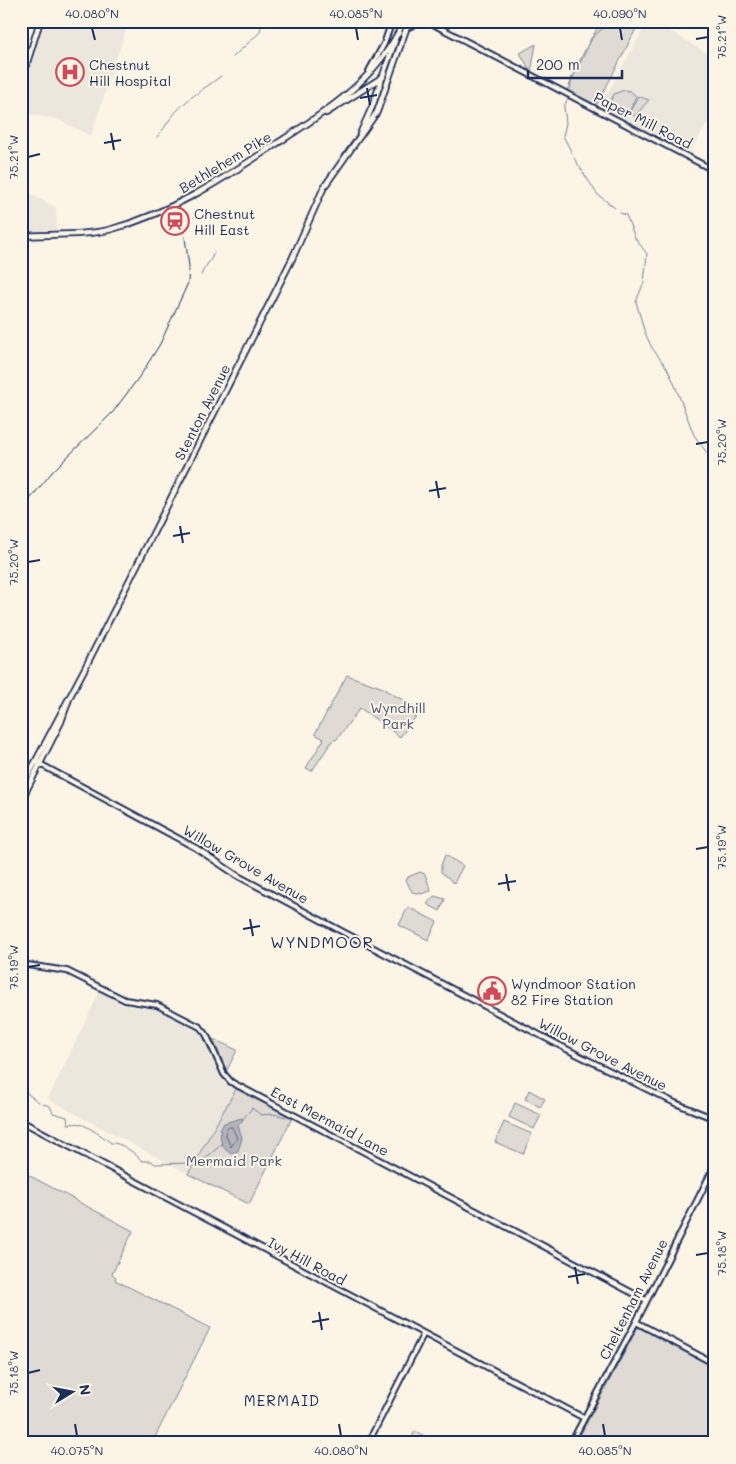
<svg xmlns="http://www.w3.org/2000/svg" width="736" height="1464" font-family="Mali,sans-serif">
  <rect width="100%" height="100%" fill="#fcf5e5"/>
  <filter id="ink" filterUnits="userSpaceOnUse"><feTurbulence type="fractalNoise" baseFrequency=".02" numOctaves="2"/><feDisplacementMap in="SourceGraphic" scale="10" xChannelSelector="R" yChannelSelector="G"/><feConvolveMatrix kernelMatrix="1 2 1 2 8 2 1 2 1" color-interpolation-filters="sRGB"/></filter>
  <g filter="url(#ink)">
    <path fill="#ece7dc" d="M 44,21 L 117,21 L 127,26 L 91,136 L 57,119 L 21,113 L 21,97 Z
      M 648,21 L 653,21 L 715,58 L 715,111 L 689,153 L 600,107 Z
      M 22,189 L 56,208 L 57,230 L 21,232 Z
      M 100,991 L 122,1005 L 157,1009 L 201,1033 L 226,1085 L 236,1089 L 188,1174 L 48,1099 Z"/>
    <path fill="#dfdbd4" stroke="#7d8599" d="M 597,21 L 640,21 L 598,103 L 594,104 L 567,90 L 599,24 Z
      M 536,44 L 531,72 L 520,53 Z
      M 624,90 L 630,91 L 636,96 L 629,113 L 638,96 L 649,100 L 635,116 L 629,113 L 625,115 L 609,104 L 614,94 Z
      M 347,675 L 386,689 L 385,690 L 421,710 L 400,737 L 360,708 L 337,739 L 332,741 L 312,771 L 306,768 L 324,739 L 315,734 Z
      M 445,855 L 463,866 L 454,883 L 441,872 L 441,865 Z
      M 420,872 L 425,874 L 431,891 L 421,894 L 412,892 L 406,880 L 408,877 Z
      M 434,896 L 445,899 L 440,911 L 427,904 Z
      M 408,907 L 437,922 L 428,940 L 399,925 Z
      M 213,1039 L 237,1050 L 227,1070 L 226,1069 Z
      M 236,1089 L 292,1118 L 249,1204 L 188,1174 Z
      M 529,1090 L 545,1099 L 540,1107 L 525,1099 Z
      M 515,1103 L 541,1115 L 534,1129 L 509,1117 Z
      M 504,1122 L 532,1134 L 523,1154 L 495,1142 Z
      M 21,1171 L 133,1231 L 112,1274 L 116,1277 L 115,1280 L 210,1328 L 152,1443 L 21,1443 Z
      M 638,1327 L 715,1368 L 715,1443 L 576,1443 Z
      M 415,1431 L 438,1443 L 409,1443 Z"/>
    <path fill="#b2b4b8" stroke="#767f94" d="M 242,1118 L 243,1120 L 238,1125 L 242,1138 L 238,1151 L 230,1153 C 221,1148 219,1137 221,1128 L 224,1123 Z"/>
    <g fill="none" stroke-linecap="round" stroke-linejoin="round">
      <path stroke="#576482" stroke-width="1" d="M 232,1127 L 237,1138 L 231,1147 L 225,1134 L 227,1128 Z"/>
      <path stroke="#767f94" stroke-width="1" d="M 261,21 L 261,22
        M 233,57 L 260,32 L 261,27
        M 570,89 L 572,76 L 591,38 L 612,21
        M 567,100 L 564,107 L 566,123 L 563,136 L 572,153
        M 157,137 C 163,131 166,124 171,118 C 185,99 203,90 221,76
        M 574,158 L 597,194 L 615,208
        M 620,213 L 626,215 L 635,238 L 647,254 L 644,282 L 636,302 L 645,333 L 652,348 L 667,368 L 674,383 L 694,435 L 715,464
        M 201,275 C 204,266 211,262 214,253
        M 21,1085 L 29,1095 L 39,1102
        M 43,1104 L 50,1106 L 53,1113 L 67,1117 L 68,1124 C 72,1124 77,1123 81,1124 C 87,1126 107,1139 111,1143 C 121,1142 136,1154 142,1161 L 151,1161 L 155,1164 L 190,1163 L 205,1159 L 223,1143
        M 243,1119 L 252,1108 L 261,1115 L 273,1114 L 286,1117"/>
      <defs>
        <path id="secondary" d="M 427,21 L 715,171
          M 407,28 L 417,23 L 429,23
          M 369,71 L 384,44 L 392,21
          M 38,763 L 196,848 L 238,876 L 345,933 L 578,1055 L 675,1103 L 715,1119
          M 21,964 L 67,971 L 125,1000 L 157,1005 L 200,1027 L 206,1034 L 224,1074 L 231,1082 L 646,1300
          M 21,1121 L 584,1418
          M 636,1322 L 715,1364
          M 368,1443 L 423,1335
          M 571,1443 L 636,1322 L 715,1165"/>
        <path id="primary" d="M 398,34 L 403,21
          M 21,82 L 40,21
          M 326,113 L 383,77
          M 360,134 L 372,107 L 395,41
          M 21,236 C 47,234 89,236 112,229 C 170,213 220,181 270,148 C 319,116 370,86 398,33
          M 21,789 L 86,666 L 292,259 L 324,187 L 377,112 L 409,21
          M 21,801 L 61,722 L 69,699"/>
      </defs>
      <use href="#secondary" stroke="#1b2f5e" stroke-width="8"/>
      <use href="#primary" stroke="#1b2f5e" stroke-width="8"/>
      <use href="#secondary" stroke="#fcf5e5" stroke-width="4"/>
      <use href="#primary" stroke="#fcf5e5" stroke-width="4.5"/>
      <path stroke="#1b2f5e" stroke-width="1" d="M 21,510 L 53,471 L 113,412 L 142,373 L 160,344 L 188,283 L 189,266 L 182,217"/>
    </g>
  </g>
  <path fill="none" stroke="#1b2f5e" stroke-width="2" d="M 92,28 L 95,40M 356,28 L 358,40M 620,28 L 622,40M 696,39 L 708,37M 367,88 L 370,105M 360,98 L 377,95M 111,133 L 114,150M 104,143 L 121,140M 28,157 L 40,154M 696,444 L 708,442M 436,481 L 439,498M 429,491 L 446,488M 180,526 L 183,543M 173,536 L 190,533M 28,562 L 40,560M 696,849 L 708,847M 506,874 L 509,891M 498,884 L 516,881M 250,919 L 253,936M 243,929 L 260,926M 28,967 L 40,965M 696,1255 L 708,1253M 575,1267 L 578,1284M 568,1277 L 585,1274M 319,1312 L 322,1330M 312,1322 L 329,1319M 28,1373 L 40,1370M 75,1424 L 77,1436M 339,1424 L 341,1436M 603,1424 L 605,1436"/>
  <defs>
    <symbol id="hospital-ring" viewBox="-11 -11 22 22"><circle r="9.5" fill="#fcf5e5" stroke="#d1495b" stroke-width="1.5"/><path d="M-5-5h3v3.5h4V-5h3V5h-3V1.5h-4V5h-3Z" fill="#d1495b"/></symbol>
    <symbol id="station-ring" viewBox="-11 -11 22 22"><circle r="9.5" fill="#fcf5e5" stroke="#d1495b" stroke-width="1.5"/><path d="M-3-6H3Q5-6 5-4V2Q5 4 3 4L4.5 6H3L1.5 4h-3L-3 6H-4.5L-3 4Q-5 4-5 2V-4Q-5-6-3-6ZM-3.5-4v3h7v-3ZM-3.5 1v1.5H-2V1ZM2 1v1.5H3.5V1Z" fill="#d1495b"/></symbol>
    <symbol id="civic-ring" viewBox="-11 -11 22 22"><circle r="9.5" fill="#fcf5e5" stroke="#d1495b" stroke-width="1.5"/><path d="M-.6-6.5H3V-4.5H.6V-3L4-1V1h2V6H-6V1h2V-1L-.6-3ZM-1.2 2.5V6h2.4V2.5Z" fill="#d1495b"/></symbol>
  </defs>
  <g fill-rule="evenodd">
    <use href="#hospital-ring" x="54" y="56" width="32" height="32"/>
    <use href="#station-ring" x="159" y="205" width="32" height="32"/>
    <use href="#civic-ring" x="476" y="975" width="32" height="32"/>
  </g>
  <g text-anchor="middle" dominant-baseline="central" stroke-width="4" stroke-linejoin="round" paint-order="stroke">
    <g font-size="14" fill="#1b2f5e" stroke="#fcf5e5" text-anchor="start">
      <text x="89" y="64">Chestnut<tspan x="89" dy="16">Hill Hospital</tspan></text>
      <text x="194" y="213">Chestnut<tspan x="194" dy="16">Hill East</tspan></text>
      <text x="511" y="983">Wyndmoor Station<tspan x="511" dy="16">82 Fire Station</tspan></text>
    </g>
    <g font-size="14" fill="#1b2f5e" stroke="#fcf5e5">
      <text transform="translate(643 120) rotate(27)">Paper Mill Road</text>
      <text transform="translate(225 162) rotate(-31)">Bethlehem Pike</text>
      <text transform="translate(202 412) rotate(-63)">Stenton Avenue</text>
      <text transform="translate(246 864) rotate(30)">Willow Grove Avenue</text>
      <text transform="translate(603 1054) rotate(27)">Willow Grove Avenue</text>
      <text transform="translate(330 1121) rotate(28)">East Mermaid Lane</text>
      <text transform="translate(307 1261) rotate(28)">Ivy Hill Road</text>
      <text transform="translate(633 1299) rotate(-63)">Cheltenham Avenue</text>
    </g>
    <g font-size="14" fill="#425176" stroke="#fcf5e5">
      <text x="398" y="707">Wyndhill<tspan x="398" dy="16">Park</tspan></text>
      <text x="234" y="1160">Mermaid Park</text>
    </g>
    <g font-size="15" letter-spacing="1" fill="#1b2f5e" stroke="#fcf5e5">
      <text x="282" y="1400">MERMAID</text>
    </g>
    <g font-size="16" letter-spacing="1" fill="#1b2f5e" stroke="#fcf5e5">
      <text x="322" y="941">WYNDMOOR</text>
    </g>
  </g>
  <rect width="736" height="1464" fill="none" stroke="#fcf5e5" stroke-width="55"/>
  <g transform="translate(72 1392) rotate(80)" stroke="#fcf5e5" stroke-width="4" paint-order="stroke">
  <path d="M0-4L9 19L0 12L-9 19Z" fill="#1b2f5e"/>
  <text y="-8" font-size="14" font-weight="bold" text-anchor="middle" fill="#1b2f5e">N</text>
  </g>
  <path d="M528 70v8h94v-8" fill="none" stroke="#1b2f5e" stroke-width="2.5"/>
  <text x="536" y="70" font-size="15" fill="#1b2f5e" stroke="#fcf5e5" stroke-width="4" paint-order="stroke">200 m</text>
  <rect x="28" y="28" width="680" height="1408" fill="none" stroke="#1b2f5e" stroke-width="2"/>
  <g font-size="12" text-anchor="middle" fill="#1b2f5e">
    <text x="92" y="18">40.080°N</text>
    <text x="356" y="18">40.085°N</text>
    <text x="620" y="18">40.090°N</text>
    <text transform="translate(722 37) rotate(-90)" y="4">75.21°W</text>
    <text transform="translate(14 157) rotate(-90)" y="4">75.21°W</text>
    <text transform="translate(722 442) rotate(-90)" y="4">75.20°W</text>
    <text transform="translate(14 562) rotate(-90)" y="4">75.20°W</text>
    <text transform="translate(722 847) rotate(-90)" y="4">75.19°W</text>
    <text transform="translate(14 967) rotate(-90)" y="4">75.19°W</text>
    <text transform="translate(722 1253) rotate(-90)" y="4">75.18°W</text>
    <text transform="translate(14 1373) rotate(-90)" y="4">75.18°W</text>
    <text x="77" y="1455">40.075°N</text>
    <text x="341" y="1455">40.080°N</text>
    <text x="605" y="1455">40.085°N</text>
  </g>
</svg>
